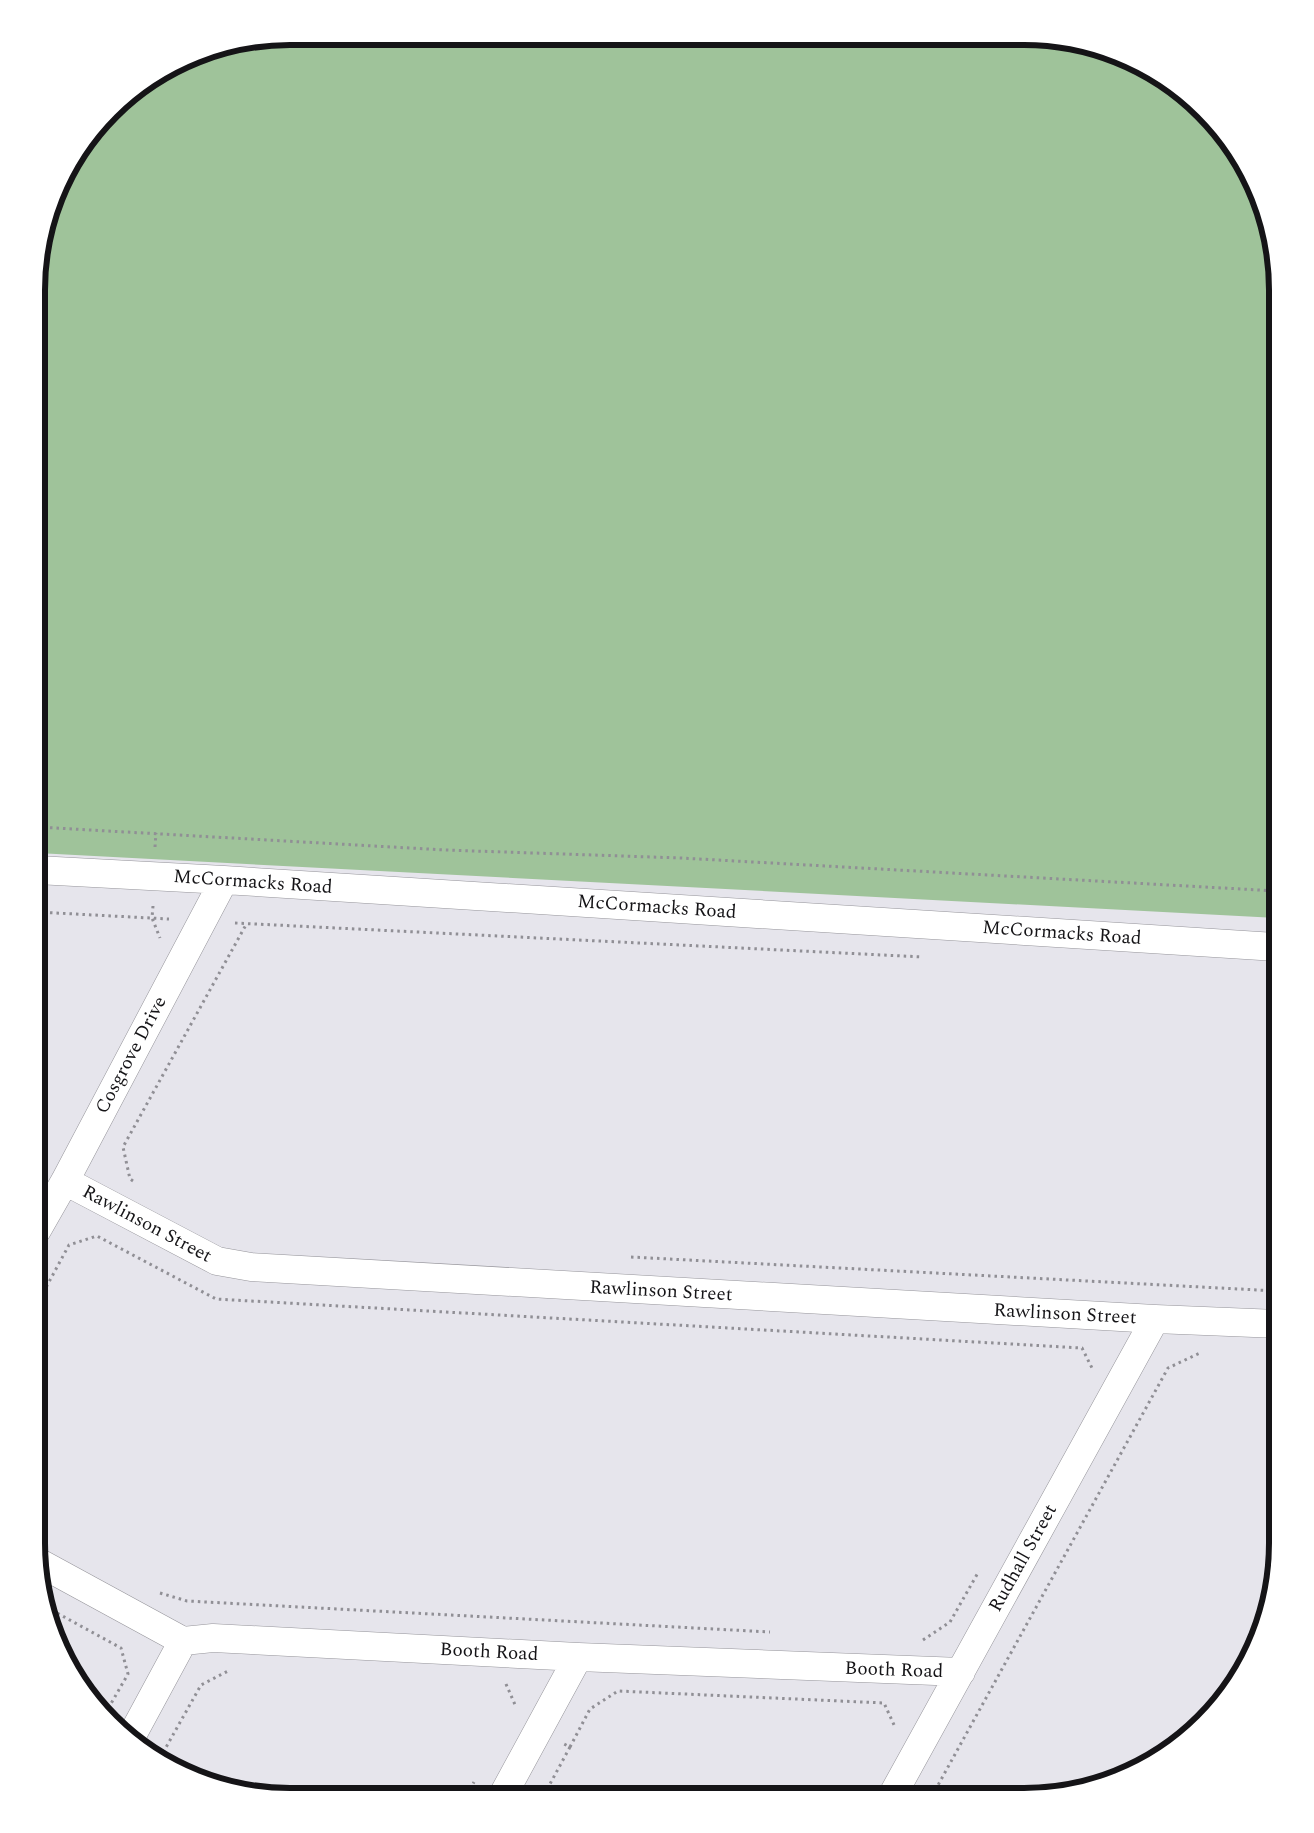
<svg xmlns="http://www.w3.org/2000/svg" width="1314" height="1833" font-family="Spectral,serif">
  <rect width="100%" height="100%" fill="#e6e5ec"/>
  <path fill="#9fc39a" d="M 290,36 L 1058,38 L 1121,55 L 1178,88 L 1215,123 L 1252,178 L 1269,224 L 1278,290 L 1277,918 L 37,853 L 38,256 L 70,163 L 123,99 L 208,50 Z"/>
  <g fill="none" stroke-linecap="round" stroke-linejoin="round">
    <defs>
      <path id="street" d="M 37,870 L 224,880 L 1277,947
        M 65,1181 L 217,1261 L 251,1267 L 1155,1319 L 1277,1324
        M 37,1230 L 65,1181 L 224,880
        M 38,1562 L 183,1641 L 213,1638 L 578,1657 L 961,1672
        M 130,1739 L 183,1641
        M 503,1795 L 578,1657
        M 892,1796 L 1155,1319"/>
    </defs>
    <use href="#street" stroke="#95949a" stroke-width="29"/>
    <path stroke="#908f95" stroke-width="3" stroke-dasharray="2.5 4" stroke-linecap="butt" d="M 37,827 L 445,850 L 681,858 L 1277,891
      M 155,847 L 156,833
      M 153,906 L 152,918 L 160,938
      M 37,912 L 169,919
      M 235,923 L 923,957
      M 133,1181 L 130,1179 L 123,1147 L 247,923
      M 631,1257 L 1277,1291
      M 37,1304 L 69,1245 L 97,1236 L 216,1299 L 1082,1348 L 1093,1370
      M 36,1527 L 45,1532
      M 160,1593 L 187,1601 L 770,1632
      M 46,1607 L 121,1648 L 128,1674 L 105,1714
      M 923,1640 L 950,1622 L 979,1571
      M 506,1684 L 516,1707
      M 570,1747 L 590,1709 L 618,1691 L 884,1703 L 895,1727
      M 160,1758 L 201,1685 L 230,1670
      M 467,1795 L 474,1782
      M 544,1795 L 570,1747 L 564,1744
      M 857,1796 L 862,1787
      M 932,1796 L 1168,1368 L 1200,1353"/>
    <use href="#street" stroke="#fff" stroke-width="28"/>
  </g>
  <g text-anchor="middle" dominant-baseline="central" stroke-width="4" stroke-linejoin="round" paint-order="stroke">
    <g font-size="19" fill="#151417" stroke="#fff">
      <text transform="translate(253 882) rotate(4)">McCormacks Road</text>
      <text transform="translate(657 907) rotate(4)">McCormacks Road</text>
      <text transform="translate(1062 933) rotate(4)">McCormacks Road</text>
      <text transform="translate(131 1055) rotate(-62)">Cosgrove Drive</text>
      <text transform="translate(147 1224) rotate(28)">Rawlinson Street</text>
      <text transform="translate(661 1291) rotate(3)">Rawlinson Street</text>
      <text transform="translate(1065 1314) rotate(3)">Rawlinson Street</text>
      <text transform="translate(1023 1558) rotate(-61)">Rudhall Street</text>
      <text transform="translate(489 1652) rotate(3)">Booth Road</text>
      <text transform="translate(894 1670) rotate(2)">Booth Road</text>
    </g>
  </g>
  <path d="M0 0H1314V1833H0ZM290 45H1024A245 245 0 0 1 1269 290V1543A245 245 0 0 1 1024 1788H290A245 245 0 0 1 45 1543V290A245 245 0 0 1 290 45Z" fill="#fff" fill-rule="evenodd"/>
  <path fill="none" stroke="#151417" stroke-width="6" d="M290 45H1024A245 245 0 0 1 1269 290V1543A245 245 0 0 1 1024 1788H290A245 245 0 0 1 45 1543V290A245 245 0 0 1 290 45Z"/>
</svg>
